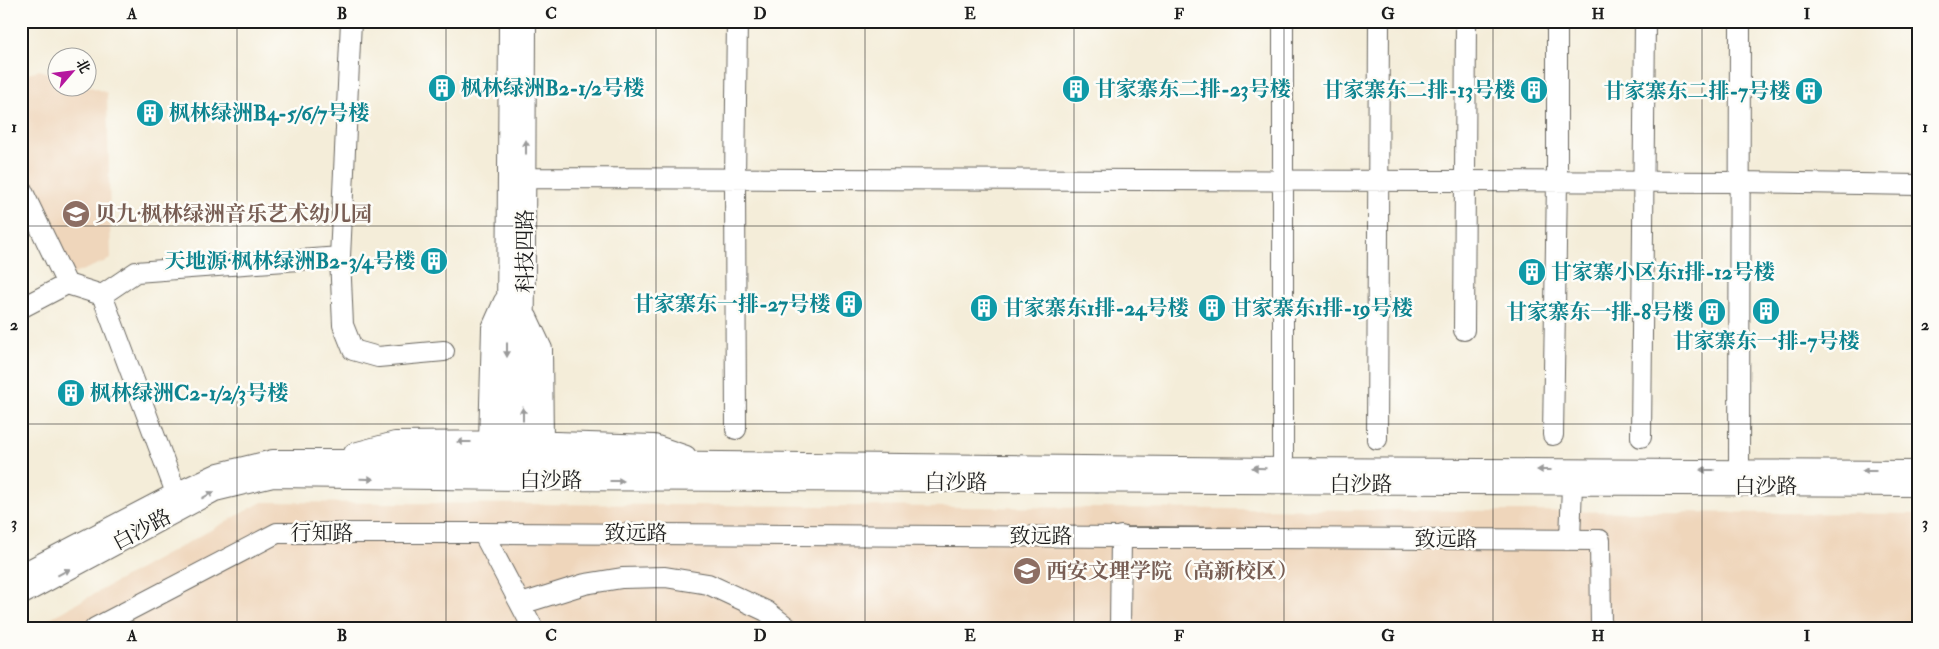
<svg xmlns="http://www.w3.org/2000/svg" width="1939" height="649" font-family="'IM FELL Double Pica','Noto Serif SC',serif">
  <rect width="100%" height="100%" fill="#fdfcf7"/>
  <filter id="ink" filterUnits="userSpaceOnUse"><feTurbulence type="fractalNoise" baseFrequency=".02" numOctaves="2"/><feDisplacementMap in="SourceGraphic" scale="10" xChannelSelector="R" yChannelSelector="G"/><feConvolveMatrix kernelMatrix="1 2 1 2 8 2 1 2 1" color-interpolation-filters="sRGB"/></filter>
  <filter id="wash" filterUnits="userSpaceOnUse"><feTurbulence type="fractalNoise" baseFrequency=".0096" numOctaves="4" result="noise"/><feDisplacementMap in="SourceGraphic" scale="20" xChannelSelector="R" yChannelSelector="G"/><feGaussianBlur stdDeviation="1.12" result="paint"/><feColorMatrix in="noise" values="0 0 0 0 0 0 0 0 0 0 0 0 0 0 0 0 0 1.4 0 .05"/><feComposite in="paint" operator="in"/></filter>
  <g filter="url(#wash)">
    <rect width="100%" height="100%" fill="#f4edd9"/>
    <path fill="#efd6bb" d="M 39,70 L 57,76 L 58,88 L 88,86 L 107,93 L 111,259 L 71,275 L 21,170 L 21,77 Z
      M 262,502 L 1918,514 L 1918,628 L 32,628 Z"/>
  </g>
  <g filter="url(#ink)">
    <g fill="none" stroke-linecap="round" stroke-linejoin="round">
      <defs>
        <path id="minor" d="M 351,21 L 340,257 L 343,325 L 353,350 L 378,357 L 444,351
          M 1283,21 L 1283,482
          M 526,178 L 1740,182 L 1918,185
          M 21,188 L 67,284 L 102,295 L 176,493
          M 102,295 L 136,272 L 340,257
          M 21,308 L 67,284
          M 527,317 L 542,349 L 543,442
          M 1464,330 L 1466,21
          M 736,429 L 735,179 L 737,21
          M 1553,435 L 1557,181 L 1557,21
          M 1641,437 L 1645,21
          M 1377,439 L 1379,21
          M 489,442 L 492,328 L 504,301
          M 354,453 L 395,442 L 523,441 L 654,445 L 686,456
          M 1739,471 L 1740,21
          M 524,473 L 526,21
          M 506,474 L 509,21
          M 483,533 L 533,628
          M 1570,540 L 1572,485
          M 21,574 L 176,493 L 219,473 L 273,460 L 523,460 L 1283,468 L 1918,471
          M 21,595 L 215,491 L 273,477 L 524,480 L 1918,486
          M 521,604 L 585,584 L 622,578 L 665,577 L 708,584 L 766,611 L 788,628
          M 95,628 L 277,533 L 483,533 L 1600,540 L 1601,628
          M 1120,628 L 1121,536"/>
      </defs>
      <use href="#minor" stroke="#68655e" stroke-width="22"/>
      <use href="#minor" stroke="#fff" stroke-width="20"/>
    </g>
    <defs><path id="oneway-solid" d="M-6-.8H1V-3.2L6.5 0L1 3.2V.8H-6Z" transform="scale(1.25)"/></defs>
    <g fill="#999">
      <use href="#oneway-solid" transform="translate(526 147) rotate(-90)"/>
      <use href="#oneway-solid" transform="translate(507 350) rotate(90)"/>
      <use href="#oneway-solid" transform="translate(523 414) rotate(-90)"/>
      <use href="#oneway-solid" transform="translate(464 442) rotate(-180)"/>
      <use href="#oneway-solid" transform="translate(1259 468) rotate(-179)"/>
      <use href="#oneway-solid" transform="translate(1544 470) rotate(-180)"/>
      <use href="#oneway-solid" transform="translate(1707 470) rotate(-180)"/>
      <use href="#oneway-solid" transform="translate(1869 471) rotate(-180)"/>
      <use href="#oneway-solid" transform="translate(367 479) rotate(1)"/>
      <use href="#oneway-solid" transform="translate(617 481)"/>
      <use href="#oneway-solid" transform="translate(208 495) rotate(-28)"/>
      <use href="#oneway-solid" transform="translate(64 572) rotate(-28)"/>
    </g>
  </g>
  <path fill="none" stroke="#1c1c1c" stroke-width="1" stroke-opacity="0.55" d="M 237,21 L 237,628M 446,21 L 446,628M 656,21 L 656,628M 865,21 L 865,628M 1074,21 L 1074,628M 1284,21 L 1284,628M 1493,21 L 1493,628M 1702,21 L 1702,628M 21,226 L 1918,226M 21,424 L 1918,424"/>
  <defs>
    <symbol id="building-disc" viewBox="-11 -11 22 22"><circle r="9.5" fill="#0f9aa8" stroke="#fdfcf7"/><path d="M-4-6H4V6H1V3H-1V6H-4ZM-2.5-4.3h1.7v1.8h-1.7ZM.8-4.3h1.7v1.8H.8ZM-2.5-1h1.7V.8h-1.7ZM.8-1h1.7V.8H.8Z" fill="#fff"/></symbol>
    <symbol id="school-disc" viewBox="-11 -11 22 22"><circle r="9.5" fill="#8d6e63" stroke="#fdfcf7"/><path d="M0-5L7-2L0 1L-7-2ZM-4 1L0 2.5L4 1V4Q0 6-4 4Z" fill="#fff"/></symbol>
    <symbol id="university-disc" viewBox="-11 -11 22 22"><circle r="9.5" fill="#8d6e63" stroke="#fdfcf7"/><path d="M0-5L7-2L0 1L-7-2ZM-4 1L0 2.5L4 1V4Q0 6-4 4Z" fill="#fff"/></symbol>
  </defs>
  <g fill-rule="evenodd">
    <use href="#building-disc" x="426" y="72" width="32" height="32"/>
    <use href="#building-disc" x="1060" y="73" width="32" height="32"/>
    <use href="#building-disc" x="1518" y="74" width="32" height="32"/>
    <use href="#building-disc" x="1793" y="75" width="32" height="32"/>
    <use href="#building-disc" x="134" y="97" width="32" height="32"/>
    <use href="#school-disc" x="60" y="198" width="32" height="32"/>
    <use href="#building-disc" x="418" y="245" width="32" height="32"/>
    <use href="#building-disc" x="1516" y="256" width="32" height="32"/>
    <use href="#building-disc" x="833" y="288" width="32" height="32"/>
    <use href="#building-disc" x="968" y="292" width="32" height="32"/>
    <use href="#building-disc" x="1196" y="292" width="32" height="32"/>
    <use href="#building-disc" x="1750" y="295" width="32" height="32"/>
    <use href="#building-disc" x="1696" y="296" width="32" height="32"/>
    <use href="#building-disc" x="55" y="377" width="32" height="32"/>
    <use href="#university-disc" x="1011" y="555" width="32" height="32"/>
  </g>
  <g text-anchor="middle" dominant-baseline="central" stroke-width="5" stroke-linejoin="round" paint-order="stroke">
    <g font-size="21" font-weight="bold" fill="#0d838f" stroke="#fdfcf7" text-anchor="start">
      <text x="461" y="88">枫林绿洲B2-1/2号楼</text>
      <text x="1095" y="89">甘家寨东二排-23号楼</text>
      <text x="1515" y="90" text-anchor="end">甘家寨东二排-13号楼</text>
      <text x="1790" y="91" text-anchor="end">甘家寨东二排-7号楼</text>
      <text x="169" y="113">枫林绿洲B4-5/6/7号楼</text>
      <text x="415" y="261" text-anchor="end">天地源·枫林绿洲B2-3/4号楼</text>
      <text x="1551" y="272">甘家寨小区东1排-12号楼</text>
      <text x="830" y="304" text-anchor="end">甘家寨东一排-27号楼</text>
      <text x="1003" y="308">甘家寨东1排-24号楼</text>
      <text x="1231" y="308">甘家寨东1排-19号楼</text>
      <text x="1693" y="312" text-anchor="end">甘家寨东一排-8号楼</text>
      <text x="1766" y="341" text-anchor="middle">甘家寨东一排-7号楼</text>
      <text x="90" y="393">枫林绿洲C2-1/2/3号楼</text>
    </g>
    <g font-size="21" font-weight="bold" fill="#785e54" stroke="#fdfcf7" text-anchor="start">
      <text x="95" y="214">贝九·枫林绿洲音乐艺术幼儿园</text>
      <text x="1046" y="571">西安文理学院（高新校区）</text>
    </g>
    <g font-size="21" fill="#1c1c1c" stroke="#fdfcf7">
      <text transform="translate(525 251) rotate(-90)">科技四路</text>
      <text x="551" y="480">白沙路</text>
      <text x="956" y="482">白沙路</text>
      <text x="1361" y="484">白沙路</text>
      <text x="1766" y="486">白沙路</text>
      <text transform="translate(142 530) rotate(-28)">白沙路</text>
      <text x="322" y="533">行知路</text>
      <text x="636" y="533">致远路</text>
      <text x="1041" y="536">致远路</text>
      <text x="1446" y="539">致远路</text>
    </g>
  </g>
  <rect width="1939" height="649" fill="none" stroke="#fdfcf7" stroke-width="55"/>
  <g transform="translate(72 72) rotate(62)"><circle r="24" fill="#fdfcf7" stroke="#a3a29f"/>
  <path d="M0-4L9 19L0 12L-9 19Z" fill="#b5179e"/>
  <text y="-8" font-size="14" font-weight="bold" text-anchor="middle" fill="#1c1c1c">北</text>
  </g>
  <rect x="28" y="28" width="1884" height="594" fill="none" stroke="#1c1c1c" stroke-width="2"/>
  <g font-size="16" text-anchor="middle" font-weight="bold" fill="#1c1c1c">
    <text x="132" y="19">A</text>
    <text x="342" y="19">B</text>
    <text x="551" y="19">C</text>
    <text x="760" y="19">D</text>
    <text x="970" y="19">E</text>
    <text x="1179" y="19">F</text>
    <text x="1388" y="19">G</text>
    <text x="1598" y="19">H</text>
    <text x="1807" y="19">I</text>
    <text x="14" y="132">1</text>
    <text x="1925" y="132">1</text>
    <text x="14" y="330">2</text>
    <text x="1925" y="330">2</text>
    <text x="14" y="528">3</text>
    <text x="1925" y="528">3</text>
    <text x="132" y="641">A</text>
    <text x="342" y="641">B</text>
    <text x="551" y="641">C</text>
    <text x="760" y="641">D</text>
    <text x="970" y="641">E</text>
    <text x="1179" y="641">F</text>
    <text x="1388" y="641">G</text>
    <text x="1598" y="641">H</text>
    <text x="1807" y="641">I</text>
  </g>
</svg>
